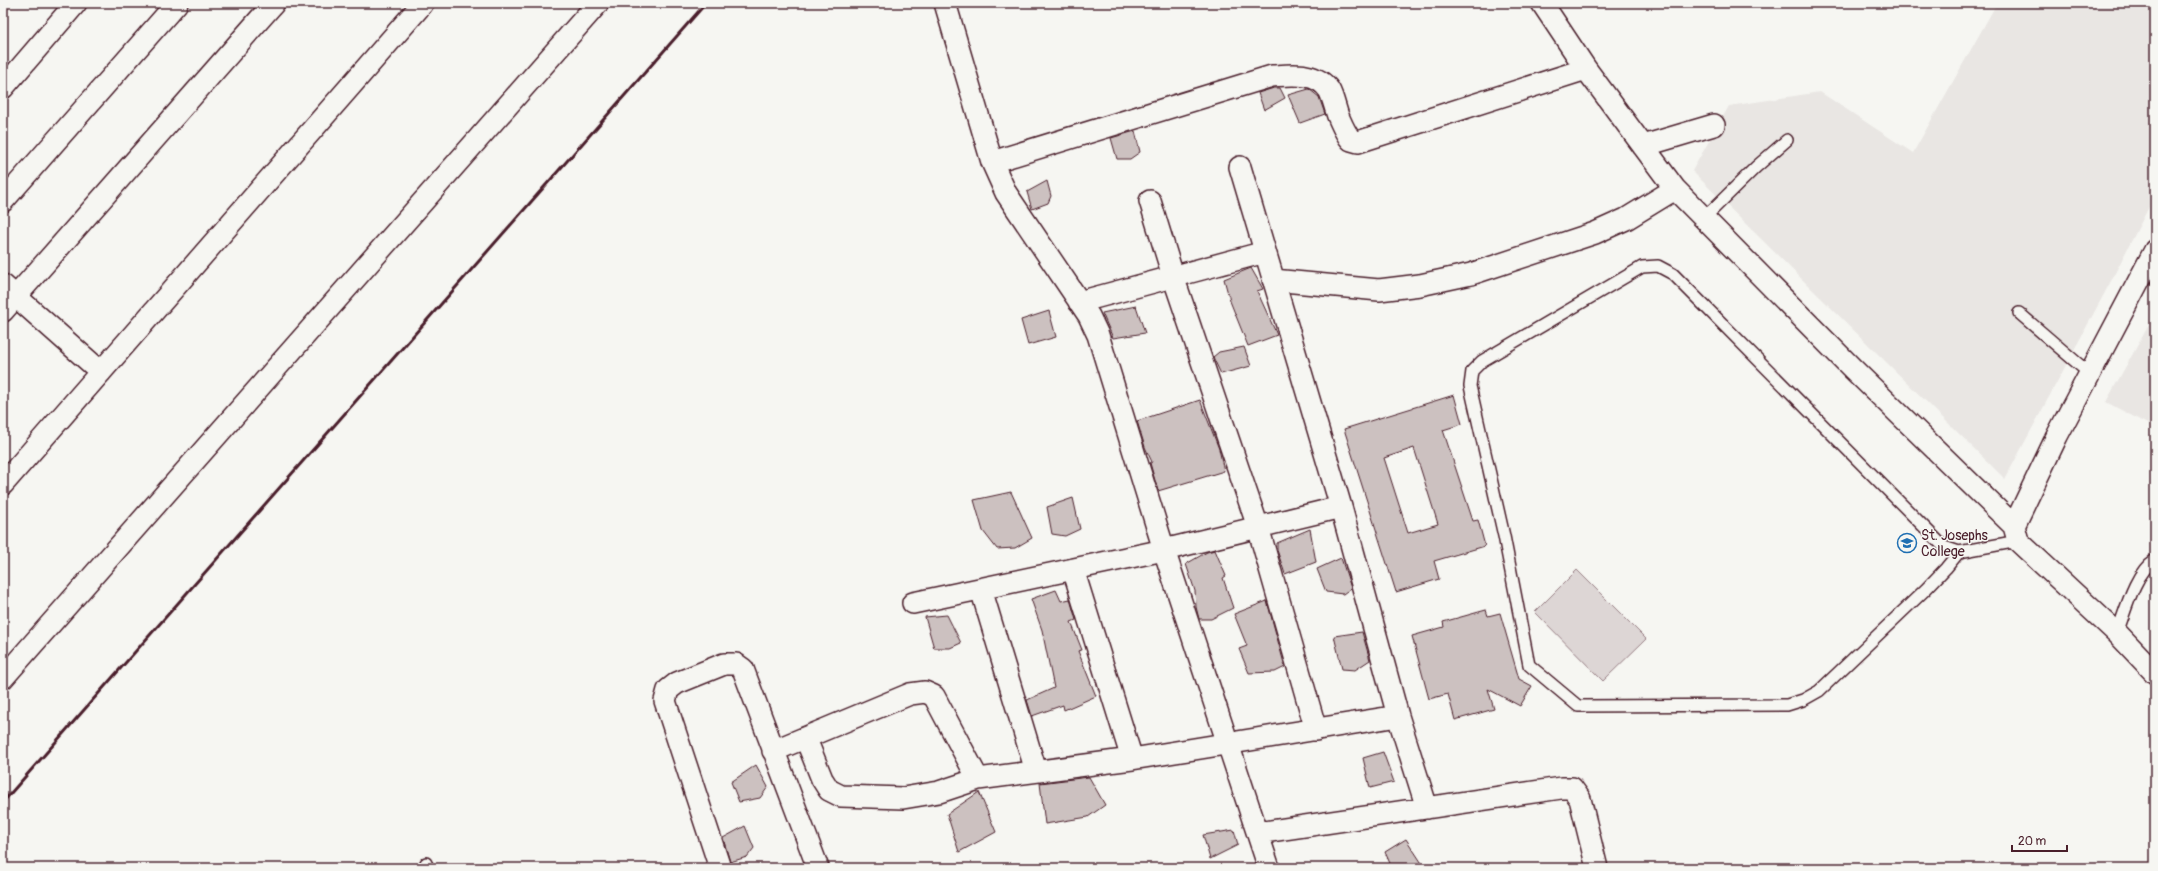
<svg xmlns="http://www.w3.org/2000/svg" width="2158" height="871" font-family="Pangolin,sans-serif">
  <rect width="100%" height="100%" fill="#f6f6f2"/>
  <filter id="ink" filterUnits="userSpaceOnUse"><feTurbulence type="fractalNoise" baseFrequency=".025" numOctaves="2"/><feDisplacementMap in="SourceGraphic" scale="8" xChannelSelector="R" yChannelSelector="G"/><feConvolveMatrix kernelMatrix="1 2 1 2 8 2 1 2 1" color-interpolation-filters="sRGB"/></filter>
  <g filter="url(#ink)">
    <path fill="#e9e6e3" d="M 1997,3 L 2155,3 L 2155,195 L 2111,281 L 2005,479 L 1692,171 L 1729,106 L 1820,92 L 1913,153 Z
      M 2155,314 L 2155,428 L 2106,402 Z"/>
    <path fill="#ddd6d5" stroke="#947a80" d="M 1577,570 L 1646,639 L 1603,681 L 1535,612 Z"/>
    <path fill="#ccc1c0" stroke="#4a1f2b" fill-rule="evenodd" d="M 1274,88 L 1280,88 L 1285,98 L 1264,110 L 1258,93 Z
      M 1309,89 L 1319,97 L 1325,114 L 1300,123 L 1288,95 Z
      M 1135,131 L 1140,152 L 1130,159 L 1117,159 L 1111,138 Z
      M 1047,181 L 1051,196 L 1048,203 L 1032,209 L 1027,192 Z
      M 1251,268 L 1263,289 L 1257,291 L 1277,335 L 1248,346 L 1230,301 L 1224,279 Z
      M 1136,306 L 1145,333 L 1113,338 L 1102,313 Z
      M 1049,311 L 1056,337 L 1028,345 L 1021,320 Z
      M 1244,347 L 1251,366 L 1221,374 L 1213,357 L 1219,352 Z
      M 1454,395 L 1462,424 L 1443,430 L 1473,521 L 1478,520 L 1485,546 L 1434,561 L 1439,579 L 1396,592 L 1344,429 ZM 1414,448 L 1438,524 L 1408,533 L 1384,458 Z
      M 1200,400 L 1219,449 L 1224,471 L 1158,491 L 1150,463 L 1152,462 L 1145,447 L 1137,421 Z
      M 1011,492 L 1032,538 L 1015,548 L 997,549 L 983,531 L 974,500 Z
      M 1073,498 L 1080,529 L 1065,536 L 1052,534 L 1047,507 Z
      M 1310,529 L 1316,562 L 1285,574 L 1277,550 L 1277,543 Z
      M 1215,550 L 1226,576 L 1223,578 L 1233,608 L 1211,619 L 1199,619 L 1196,607 L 1195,591 L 1186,564 L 1207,552 Z
      M 1341,558 L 1351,588 L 1343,594 L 1326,592 L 1317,569 Z
      M 1056,590 L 1061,601 L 1070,599 L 1076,620 L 1071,622 L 1082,650 L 1078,651 L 1096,696 L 1064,710 L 1063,705 L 1032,716 L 1027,700 L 1054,688 L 1042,630 L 1031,599 Z
      M 1267,601 L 1285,667 L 1275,672 L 1249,673 L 1239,649 L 1247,646 L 1234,614 Z
      M 1486,610 L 1488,616 L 1500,613 L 1519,679 L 1532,686 L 1520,706 L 1488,689 L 1494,709 L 1455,720 L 1448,694 L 1429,699 L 1412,636 L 1444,627 L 1443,622 Z
      M 947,615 L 961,643 L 950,648 L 934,648 L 925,617 Z
      M 1362,632 L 1370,660 L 1355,670 L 1342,669 L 1334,636 Z
      M 1383,752 L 1394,782 L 1370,788 L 1363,758 Z
      M 756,765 L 768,787 L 760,798 L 739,802 L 731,782 Z
      M 1089,777 L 1105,805 L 1088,817 L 1045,824 L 1040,783 Z
      M 979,792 L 996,832 L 959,852 L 947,814 Z
      M 745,826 L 754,848 L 747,857 L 730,862 L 723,838 Z
      M 1234,830 L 1238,845 L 1210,859 L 1203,835 Z
      M 1406,839 L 1425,868 L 1392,868 L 1385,852 Z"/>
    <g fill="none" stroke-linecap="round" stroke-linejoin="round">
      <defs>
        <path id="service" d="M 1704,218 L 1756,167 L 1787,140
          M 2019,313 L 2090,374
          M 1959,552 L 1946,568 L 1926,589 L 1819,691 L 1803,700 L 1787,705 L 1578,706 L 1529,665 L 1504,536 L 1470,386 L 1472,371 L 1482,361 L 1642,267 L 1658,266 L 1673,274 L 1944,547 L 1959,552 L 2018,541
          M 2117,633 C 2125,612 2135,572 2155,560
          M 426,863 L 428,868"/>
        <path id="minor" d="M 945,3 L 992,162 L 1006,193 L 1089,316 L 1098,335 L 1164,550 L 1269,868
          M 1542,3 L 1586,69 L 1675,189 L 1853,369 L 2014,526
          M 3,88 L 76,3
          M 1643,146 L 1714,125
          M 992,162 L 1272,76 C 1291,75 1316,71 1329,90 C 1333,97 1335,108 1338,116 C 1342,125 1345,133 1351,140 L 1358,142 L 1586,69
          M 1240,167 L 1341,507 L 1398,716 L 1427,808
          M 3,201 L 177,3
          M 1150,201 L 1173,276 L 1258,527 L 1316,730
          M 2155,250 L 2057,436 L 2014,526 L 2018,541 L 2117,633 L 2155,673
          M 1273,280 L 1379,290 L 1420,285 L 1471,274 L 1595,233 L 1626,219 L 1675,189
          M 3,285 L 101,372
          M 1079,302 L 1265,252
          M 3,311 L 274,3
          M 3,484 L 423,3
          M 1073,569 L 1132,759
          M 981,589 L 1036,771
          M 913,603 L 1164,550 L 1341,507
          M 3,678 L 598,3
          M 806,739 L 822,779 L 829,790 L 841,796 L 903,798 L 939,792 L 978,779 L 1132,759 L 1398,716
          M 773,751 L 910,694 L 925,692 L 934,696 L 978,779
          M 1258,833 L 1561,788 L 1572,788 L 1580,799 L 1597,868
          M 720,868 L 665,701 L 668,690 L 677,683 L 724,664 L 736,664 L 743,669 L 818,868"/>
      </defs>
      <use href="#service" stroke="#4a1f2b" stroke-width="14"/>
      <use href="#minor" stroke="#4a1f2b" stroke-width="24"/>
      <use href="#service" stroke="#f6f6f2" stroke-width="11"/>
      <use href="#minor" stroke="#f6f6f2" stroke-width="21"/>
      <path stroke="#4a1f2b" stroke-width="3" d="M 3,802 L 706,3"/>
    </g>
  </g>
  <defs>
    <symbol id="university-ring" viewBox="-11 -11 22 22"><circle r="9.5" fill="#f6f6f2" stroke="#1f6fb2" stroke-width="1.5"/><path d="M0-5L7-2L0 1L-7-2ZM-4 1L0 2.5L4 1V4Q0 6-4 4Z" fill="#1f6fb2"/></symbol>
  </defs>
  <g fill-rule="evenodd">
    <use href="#university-ring" x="1896" y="532" width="22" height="22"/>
  </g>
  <g text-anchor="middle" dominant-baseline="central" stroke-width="3" stroke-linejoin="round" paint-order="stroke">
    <g font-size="14" fill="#4a1f2b" stroke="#f6f6f2" text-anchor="start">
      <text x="1921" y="535">St. Josephs<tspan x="1921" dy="16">College</tspan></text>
    </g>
  </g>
  <rect width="2158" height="871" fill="none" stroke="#f6f6f2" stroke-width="16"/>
  <rect x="8" y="8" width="2142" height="855" fill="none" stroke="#4a1f2b" stroke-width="1.5" filter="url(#ink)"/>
  <path d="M2012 845v6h55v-6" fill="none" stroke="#4a1f2b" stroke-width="2"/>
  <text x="2018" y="845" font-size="12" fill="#4a1f2b" stroke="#f6f6f2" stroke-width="3" paint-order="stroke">20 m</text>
</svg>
